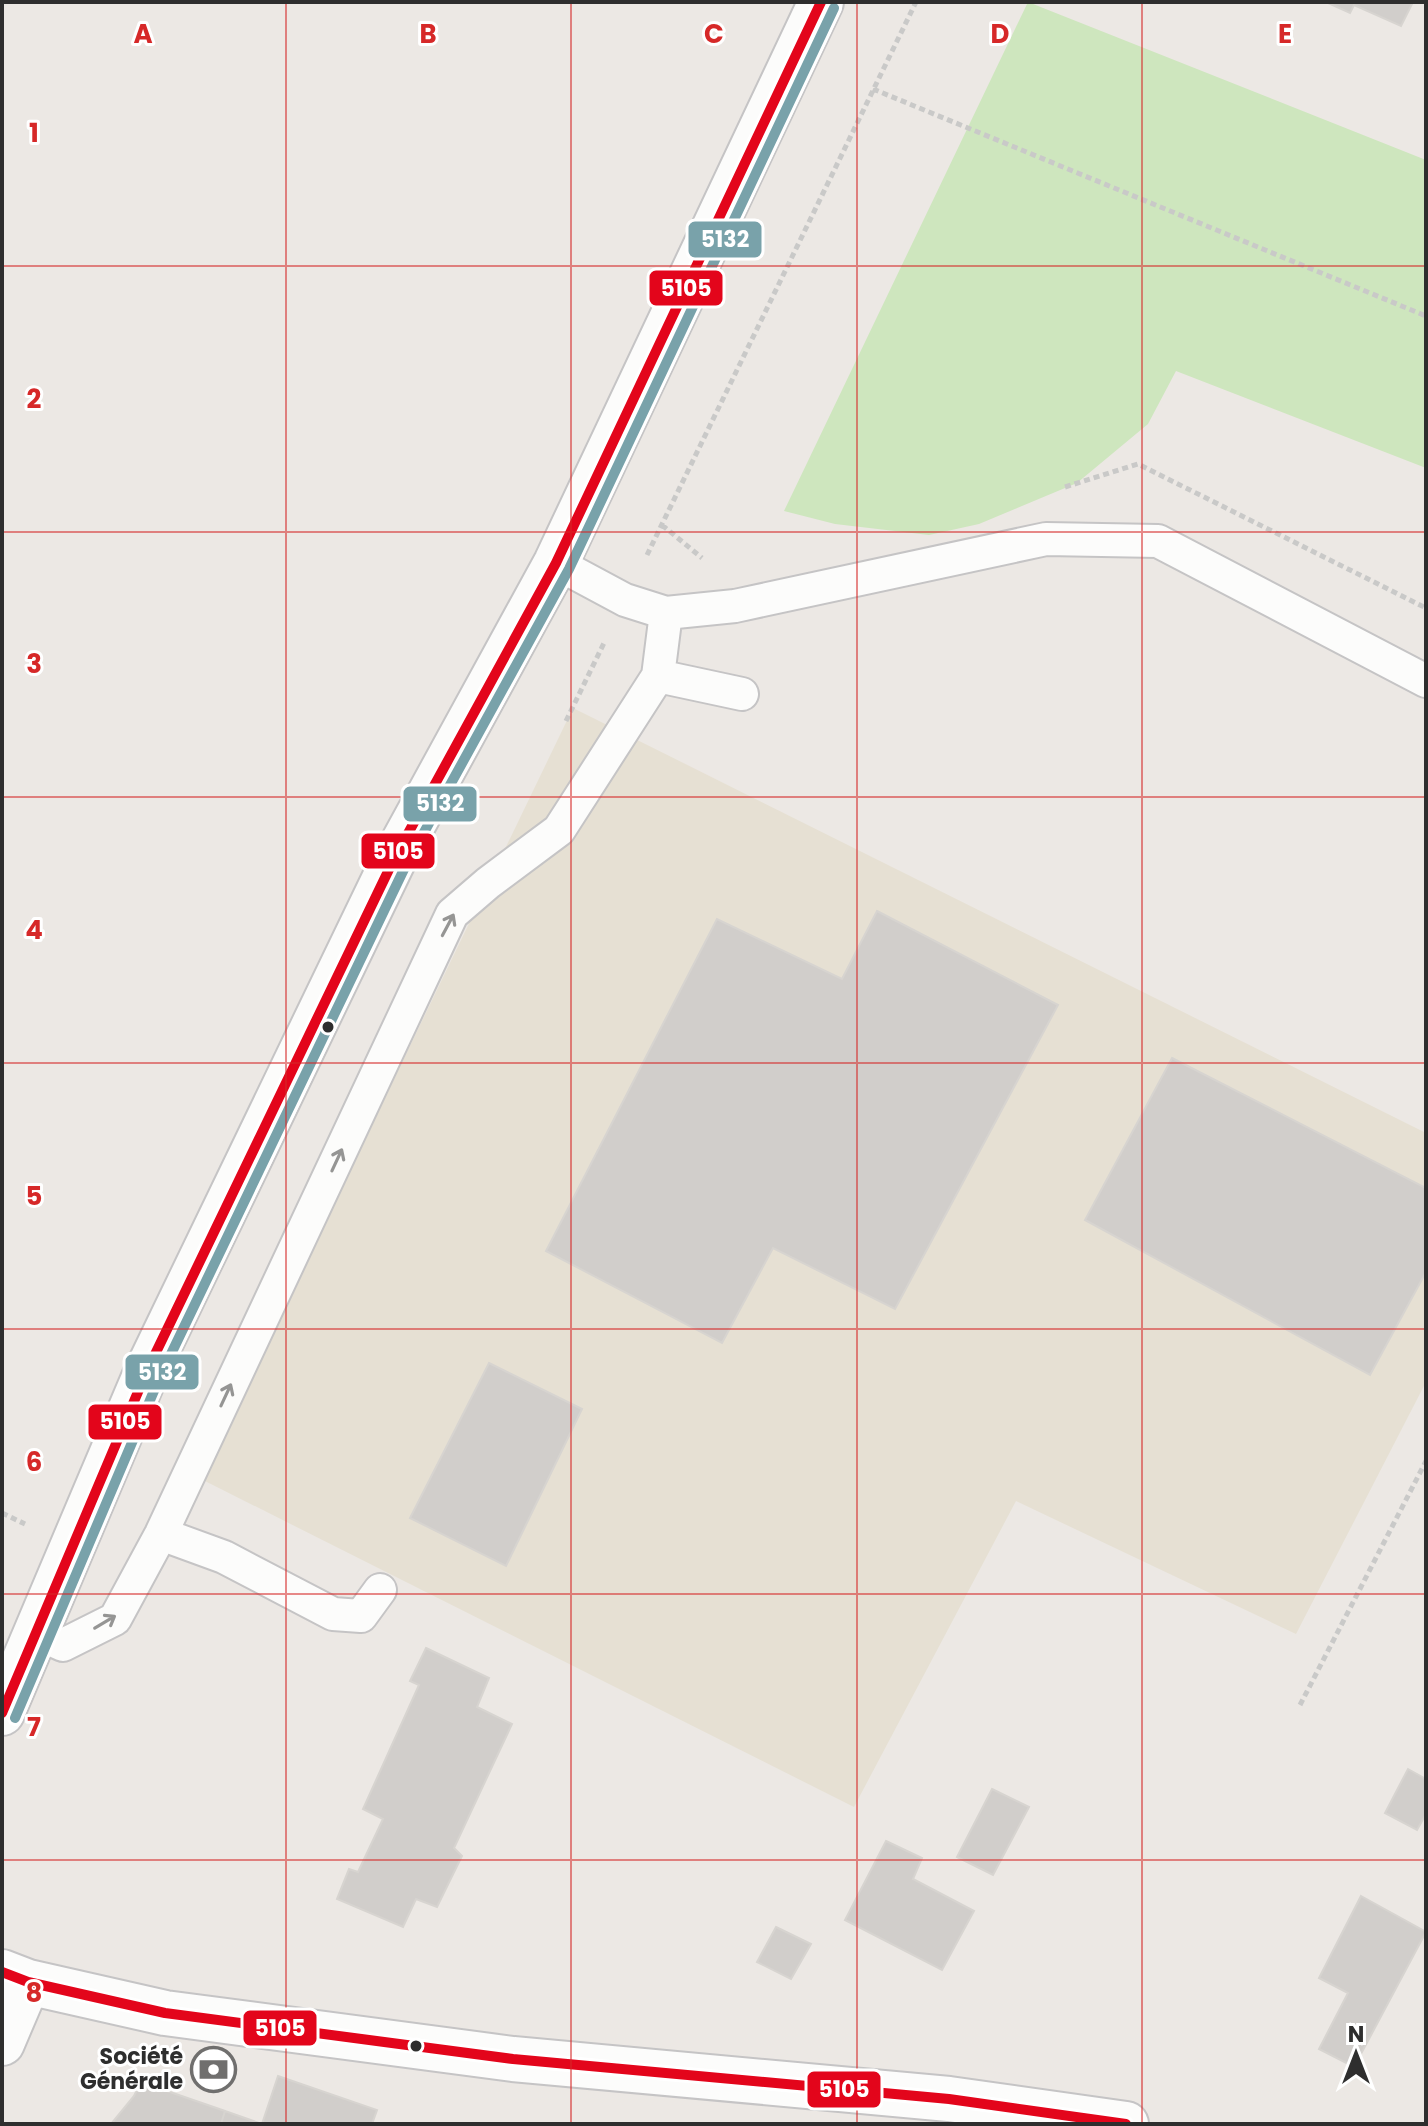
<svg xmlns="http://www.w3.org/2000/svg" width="1428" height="2126" font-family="Poppins,sans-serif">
  <rect width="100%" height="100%" fill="#ece8e4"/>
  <path fill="#e6e0d3" d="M 573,708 L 1426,1133 L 1426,1382 L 1296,1634 L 1016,1501 L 854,1807 L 201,1479 Z"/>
  <path fill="#cee6be" d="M 1028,2 L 1426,160 L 1426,468 L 1176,371 L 1148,424 L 1077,483 L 979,524 L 929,535 L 835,524 L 784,511 Z"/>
  <path fill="#d1cecb" stroke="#d7d4d0" stroke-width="2" d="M 1326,2 L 1413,2 L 1401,26 L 1354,5 L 1350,13 Z
    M 877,911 L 1058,1005 L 895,1309 L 773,1248 L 722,1343 L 546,1251 L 717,919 L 842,979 Z
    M 1172,1058 L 1426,1188 L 1426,1272 L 1370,1375 L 1085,1220 Z
    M 489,1363 L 582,1409 L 506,1566 L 410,1518 Z
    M 426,1648 L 489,1678 L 477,1707 L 512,1724 L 454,1848 L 462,1856 L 437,1907 L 416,1899 L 403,1927 L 337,1899 L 349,1869 L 358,1872 L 383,1819 L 363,1809 L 419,1685 L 410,1681 Z
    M 1408,1769 L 1426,1779 L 1426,1814 L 1417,1830 L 1385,1813 Z
    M 992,1789 L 1029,1807 L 993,1875 L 957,1857 Z
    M 886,1841 L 922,1858 L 913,1879 L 974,1911 L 942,1970 L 845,1920 Z
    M 1361,1896 L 1426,1932 L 1354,2067 L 1319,2049 L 1348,1993 L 1319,1978 Z
    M 776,1927 L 811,1944 L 791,1979 L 757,1962 Z
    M 278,2076 L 377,2110 L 372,2124 L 262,2124 Z
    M 141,2082 L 225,2111 L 221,2124 L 111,2124 L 134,2096 Z
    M 225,2111 L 262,2124 L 221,2124 Z"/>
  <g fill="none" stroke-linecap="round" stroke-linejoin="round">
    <defs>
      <path id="lane" d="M 556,563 L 625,600 L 666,613 L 735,606 L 1046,539 L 1158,541 L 1426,681
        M 658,676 L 742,694
        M 161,1534 L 224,1557 L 333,1614 L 361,1616 L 380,1590
        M 36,1633 L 63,1645 L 115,1619 L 161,1534 L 452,914 L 488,883 L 559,830 L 658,676 L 666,613"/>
      <path id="secondary" d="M 2,1713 L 146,1373 L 394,859 L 556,563 L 821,2
        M 2,1972 L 28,1982 L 165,2013 L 513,2059 L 949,2099 L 1126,2124
        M 2,2043 L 28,1982"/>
    </defs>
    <use href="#lane" stroke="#c5c4c5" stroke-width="36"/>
    <use href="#secondary" stroke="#c5c4c5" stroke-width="48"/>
    <path stroke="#c9c9c8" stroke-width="5" stroke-dasharray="6 4" stroke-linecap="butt" d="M 873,89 L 1426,316
      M 1065,487 L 1138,464 L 1426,608
      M 662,525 L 702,558
      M 647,555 L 916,2
      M 566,721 L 604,643
      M 2,1513 L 25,1524
      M 1300,1705 L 1426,1461"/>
    <use href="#lane" stroke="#fcfcfb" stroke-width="32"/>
    <use href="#secondary" stroke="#fcfcfb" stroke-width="44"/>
    <defs>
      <path id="bus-1" d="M 2,1713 L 146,1373 L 394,859 L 556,563 L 821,2
        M 2,1972 L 28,1982 L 165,2013 L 513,2059 L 949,2099 L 1126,2124"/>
      <path id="bus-2" d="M 15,1718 L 159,1379 L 406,865 L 569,569 L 834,8"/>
    </defs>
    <use href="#bus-1" stroke="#fff" stroke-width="16"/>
    <use href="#bus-2" stroke="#fff" stroke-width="16"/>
    <use href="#bus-1" stroke="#e3051b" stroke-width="10"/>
    <use href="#bus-2" stroke="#79a2aa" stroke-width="10"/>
  </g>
  <defs><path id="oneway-shaft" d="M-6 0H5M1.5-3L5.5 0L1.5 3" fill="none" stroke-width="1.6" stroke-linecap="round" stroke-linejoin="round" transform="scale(2)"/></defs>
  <g stroke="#959594">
    <use href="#oneway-shaft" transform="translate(448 925) rotate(-62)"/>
    <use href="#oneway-shaft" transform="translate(337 1160) rotate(-65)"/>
    <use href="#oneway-shaft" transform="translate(226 1395) rotate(-65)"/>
    <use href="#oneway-shaft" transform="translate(105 1622) rotate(-31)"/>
  </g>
  <path fill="none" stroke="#d62828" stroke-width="2" stroke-opacity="0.55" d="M 286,2 L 286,2124M 571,2 L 571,2124M 857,2 L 857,2124M 1142,2 L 1142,2124M 2,266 L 1426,266M 2,532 L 1426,532M 2,797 L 1426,797M 2,1063 L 1426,1063M 2,1329 L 1426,1329M 2,1594 L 1426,1594M 2,1860 L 1426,1860"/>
  <defs>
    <symbol id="bank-ring" viewBox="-11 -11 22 22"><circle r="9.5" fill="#fff" stroke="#706f6e" stroke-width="1.5"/><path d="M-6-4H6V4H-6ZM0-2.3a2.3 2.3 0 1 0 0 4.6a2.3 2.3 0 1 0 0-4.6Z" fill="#706f6e"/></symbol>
  </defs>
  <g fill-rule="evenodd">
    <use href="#bank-ring" x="188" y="2044" width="51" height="51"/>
  </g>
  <g fill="#2e2e2e" stroke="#fff" stroke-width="3">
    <circle cx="328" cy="1027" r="7"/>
    <circle cx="416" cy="2046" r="7"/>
  </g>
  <g text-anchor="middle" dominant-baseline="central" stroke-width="6" stroke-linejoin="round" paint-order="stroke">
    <g font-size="22" font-weight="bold" fill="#2e2e2e" stroke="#fff" text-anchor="end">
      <text x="183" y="2056">Société<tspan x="183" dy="25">Générale</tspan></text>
    </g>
  </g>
  <g font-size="26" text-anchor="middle" font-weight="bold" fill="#d62828" stroke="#fff" stroke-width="6" stroke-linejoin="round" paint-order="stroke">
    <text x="143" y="43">A</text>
    <text x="428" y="43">B</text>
    <text x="714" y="43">C</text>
    <text x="1000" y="43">D</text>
    <text x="1285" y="43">E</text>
    <text x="34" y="142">1</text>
    <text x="34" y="408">2</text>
    <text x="34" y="673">3</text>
    <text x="34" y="939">4</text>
    <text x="34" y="1205">5</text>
    <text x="34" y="1471">6</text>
    <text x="34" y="1736">7</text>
    <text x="34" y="2002">8</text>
  </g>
  <g stroke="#fff" stroke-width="3">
    <rect x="687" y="220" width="76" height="39" rx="8" fill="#79a2aa"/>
    <rect x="648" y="269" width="76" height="38" rx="8" fill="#e3051b"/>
    <rect x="402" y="785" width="76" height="38" rx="8" fill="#79a2aa"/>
    <rect x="360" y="832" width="76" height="38" rx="8" fill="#e3051b"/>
    <rect x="124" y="1353" width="76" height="38" rx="8" fill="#79a2aa"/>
    <rect x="87" y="1403" width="76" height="38" rx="8" fill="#e3051b"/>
    <rect x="242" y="2009" width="76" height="38" rx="8" fill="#e3051b"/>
    <rect x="806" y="2070" width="76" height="39" rx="8" fill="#e3051b"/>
  </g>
  <g font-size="22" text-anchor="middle" font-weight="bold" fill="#fff">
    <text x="725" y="247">5132</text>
    <text x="686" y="296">5105</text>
    <text x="440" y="811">5132</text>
    <text x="398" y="859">5105</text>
    <text x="162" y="1380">5132</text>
    <text x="125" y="1429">5105</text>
    <text x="280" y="2036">5105</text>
    <text x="844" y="2097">5105</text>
  </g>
  <rect width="1428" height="2126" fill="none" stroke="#2e2e2e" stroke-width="8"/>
  <g transform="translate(1356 2054)" stroke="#ffffff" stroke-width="6" paint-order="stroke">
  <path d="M0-6L14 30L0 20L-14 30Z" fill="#2e2e2e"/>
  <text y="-12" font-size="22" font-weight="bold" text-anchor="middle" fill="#2e2e2e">N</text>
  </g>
</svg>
